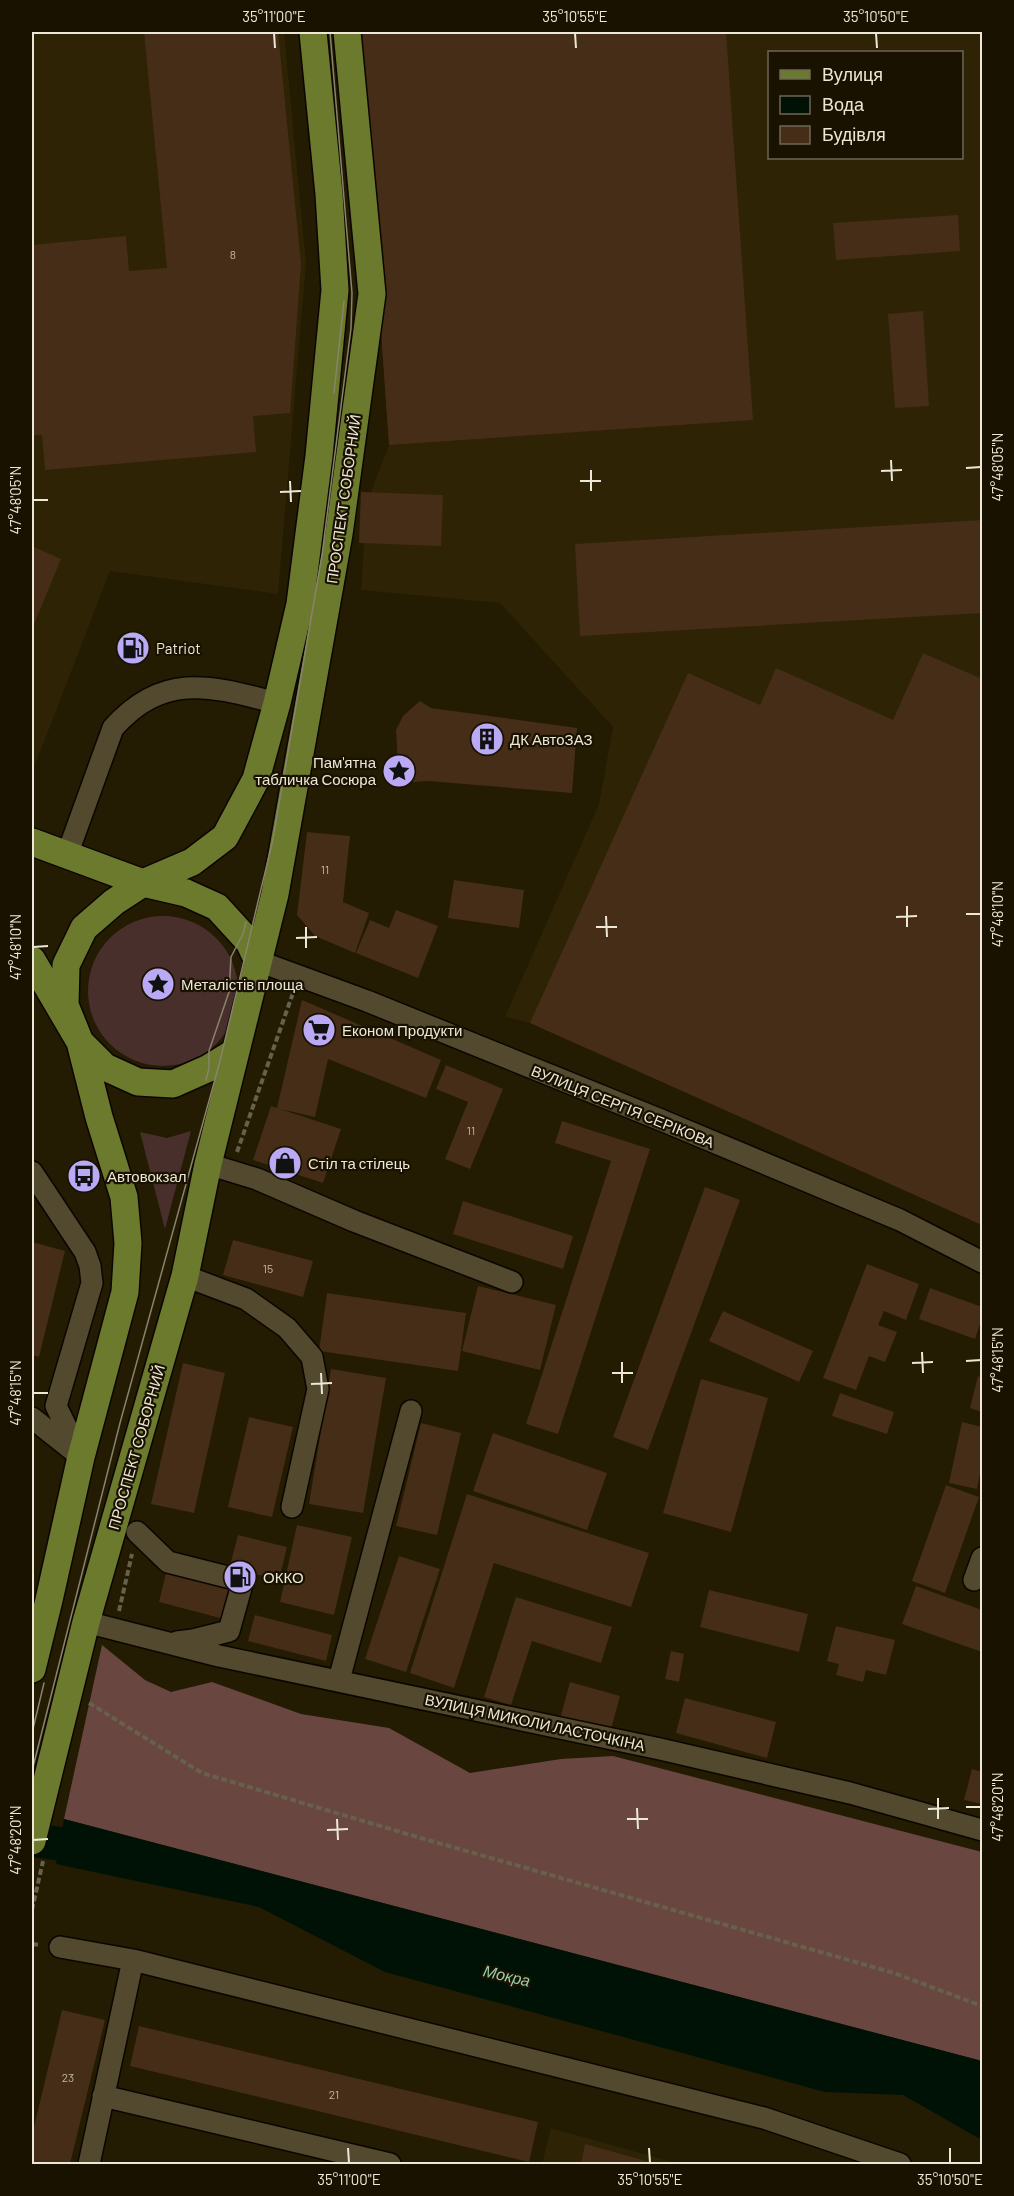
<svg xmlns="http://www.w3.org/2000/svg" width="1014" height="2196" font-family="Barlow,sans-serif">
  <rect width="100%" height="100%" fill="#231b02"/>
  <path fill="#2e2304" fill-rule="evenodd" d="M 32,32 L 284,32 L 306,263 L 278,594 L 110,571 L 32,773 Z
    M 360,32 L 982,32 L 982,1225 L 530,1023 L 505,1017 L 599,804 L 613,727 L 500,603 L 361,590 L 367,502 L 389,445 ZM 770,52 L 962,52 L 962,158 L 770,158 Z
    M 551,2128 L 680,2164 L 542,2164 Z"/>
  <path fill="#492f2b" d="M88 991a75 75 0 1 1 150 0a75 75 0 1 1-150 0Z
    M 191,1131 L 165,1229 L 140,1132 L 167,1138 Z"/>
  <path fill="#6a4641" d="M 102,1645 L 145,1680 L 171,1692 L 212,1682 L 301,1714 L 389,1728 L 470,1773 L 561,1759 L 613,1756 L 982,1852 L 982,2061 L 64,1819 Z"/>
  <path fill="#001206" d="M 64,1819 L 982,2061 L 982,2140 L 903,2095 L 825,2092 L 385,1972 L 259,1907 L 56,1864 Z"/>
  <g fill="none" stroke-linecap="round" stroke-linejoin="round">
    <path stroke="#001206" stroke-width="34" d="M 32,1840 L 106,1850"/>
  </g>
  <path fill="#462d17" d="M 144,32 L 278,32 L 301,264 L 290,413 L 253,416 L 256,452 L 45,470 L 42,435 L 32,435 L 32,245 L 126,236 L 129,271 L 167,268 Z
    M 360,32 L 726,32 L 753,420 L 389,445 Z
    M 958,215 L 960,251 L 836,260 L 833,223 Z
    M 923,311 L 929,406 L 895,408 L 888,314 Z
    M 361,492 L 443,495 L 441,546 L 359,543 Z
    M 982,520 L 982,613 L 580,636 L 575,544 Z
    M 32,546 L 61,559 L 32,629 Z
    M 128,632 L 146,636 L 138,664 L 120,659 Z
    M 923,653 L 982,679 L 982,1225 L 530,1023 L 688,673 L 760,705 L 776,668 L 893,720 Z
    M 420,701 L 431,708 L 577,728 L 572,793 L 428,781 L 412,782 L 398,767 L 396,730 L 403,716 Z
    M 307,832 L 350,836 L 343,902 L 369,913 L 355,953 L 315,936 L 297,915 Z
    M 454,880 L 524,890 L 519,928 L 448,918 Z
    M 396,910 L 438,926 L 418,978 L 356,953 L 370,920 L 389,928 Z
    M 302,1000 L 441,1060 L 426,1098 L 328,1059 L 315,1117 L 280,1109 L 341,1129 L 323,1183 L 253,1160 L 271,1106 L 277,1108 Z
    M 446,1065 L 503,1089 L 470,1169 L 445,1159 L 468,1102 L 436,1089 Z
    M 562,1121 L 650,1149 L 558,1434 L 526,1424 L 611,1161 L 555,1143 Z
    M 705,1187 L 740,1200 L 648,1450 L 613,1437 Z
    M 463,1201 L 573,1236 L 563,1269 L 453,1234 Z
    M 233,1240 L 313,1261 L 303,1297 L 223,1275 Z
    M 32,1242 L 65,1251 L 39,1357 L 32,1355 Z
    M 867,1264 L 919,1284 L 906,1320 L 884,1311 L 878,1325 L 897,1332 L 885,1362 L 869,1356 L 856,1390 L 823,1378 Z
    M 478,1286 L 556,1305 L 540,1370 L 462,1351 Z
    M 930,1288 L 982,1307 L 982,1318 L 975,1339 L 919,1319 Z
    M 327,1293 L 466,1313 L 458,1371 L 319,1351 Z
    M 723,1311 L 813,1351 L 799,1382 L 709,1341 Z
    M 183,1363 L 225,1373 L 194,1513 L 151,1504 Z
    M 331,1369 L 386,1378 L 363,1513 L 309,1504 Z
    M 978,1376 L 982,1378 L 982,1412 L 970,1408 Z
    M 701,1379 L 768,1398 L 731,1532 L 663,1513 Z
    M 840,1393 L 894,1412 L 887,1434 L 832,1416 Z
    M 249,1417 L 293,1427 L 272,1517 L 228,1507 Z
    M 962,1422 L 982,1427 L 982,1463 L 977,1489 L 949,1483 Z
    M 421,1423 L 461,1433 L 437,1535 L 396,1526 Z
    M 493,1433 L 607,1473 L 587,1530 L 473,1491 Z
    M 946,1485 L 979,1497 L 945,1593 L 912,1581 Z
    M 467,1494 L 649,1553 L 631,1607 L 494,1563 L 454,1688 L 410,1673 Z
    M 297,1525 L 352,1537 L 334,1615 L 280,1602 Z
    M 238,1535 L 287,1547 L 279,1580 L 255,1574 L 243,1624 L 159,1602 L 166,1573 L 224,1588 Z
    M 399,1556 L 440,1569 L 406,1672 L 365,1659 Z
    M 916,1586 L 982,1610 L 982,1652 L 902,1624 Z
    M 709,1590 L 808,1614 L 799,1652 L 700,1627 Z
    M 516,1597 L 612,1627 L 601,1663 L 532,1641 L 511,1705 L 484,1697 Z
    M 255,1615 L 332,1635 L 326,1661 L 248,1641 Z
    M 836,1626 L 895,1640 L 886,1675 L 866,1670 L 863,1682 L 836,1675 L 839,1664 L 827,1661 Z
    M 671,1651 L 684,1654 L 679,1682 L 665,1679 Z
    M 570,1682 L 620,1696 L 610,1733 L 560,1719 Z
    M 685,1698 L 776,1722 L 767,1758 L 676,1733 Z
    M 972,1769 L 982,1772 L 982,1804 L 964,1800 Z
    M 62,2010 L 105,2020 L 70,2164 L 32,2164 L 32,2135 Z
    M 139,2026 L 538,2122 L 529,2162 L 130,2066 Z
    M 585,2144 L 657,2164 L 581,2164 Z"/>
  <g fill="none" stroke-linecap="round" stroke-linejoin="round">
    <defs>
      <path id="minor" d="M 67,855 L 113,728 C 164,671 211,686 277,703
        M 258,961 L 367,1001 L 661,1120 L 900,1220 L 982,1262
        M 208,1164 L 257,1179 L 354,1221 L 512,1282
        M 32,1172 L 85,1252 L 90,1266 L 92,1283 L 56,1406 L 81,1457
        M 185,1276 L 246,1299 L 287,1328 L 312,1357 L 318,1389 L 292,1507
        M 32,1418 L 75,1452
        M 137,1532 L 168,1562 L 243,1581 L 229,1631 L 193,1640 L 177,1642
        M 974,1580 L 982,1558
        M 86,1622 L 219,1656 L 660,1749 L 850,1793 L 982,1830
        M 339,1680 L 411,1411
        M 60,1947 L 133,1960 L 764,2118 L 900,2164
        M 103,2096 L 390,2164
        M 89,2164 L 133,1960"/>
      <path id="major" d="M 32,842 L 143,883 L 186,893 L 217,907 L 249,942 L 258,961
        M 32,960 L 80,1042 L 99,1117 L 124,1197 L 128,1243 L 125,1292 L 81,1457 L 49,1600 L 32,1669
        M 235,1052 L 209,1068 L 173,1084 L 138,1082 L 105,1067 L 80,1042 L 65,1005 L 66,965 L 84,928 L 114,902 L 143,883 L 192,862 L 225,837 L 256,779 L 277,703 L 300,604 L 319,456 L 335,290 L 329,194 L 313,32
        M 32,1841 L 86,1622 L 185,1276 L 208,1164 L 275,894 L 339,534 L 372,294 L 347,32"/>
    </defs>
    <use href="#minor" stroke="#0c0600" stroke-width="24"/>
    <use href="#major" stroke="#0c0600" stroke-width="30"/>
    <path stroke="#67604a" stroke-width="4" stroke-dasharray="6 3" stroke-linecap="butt" d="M 237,1152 L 293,993
      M 119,1611 L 132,1554
      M 89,1703 L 202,1773 L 407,1834 L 894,1973 L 982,2006
      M 32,1910 L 43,1861
      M 32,1944 L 41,1945"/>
    <use href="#minor" stroke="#52492f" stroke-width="21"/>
    <use href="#major" stroke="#6b7a2d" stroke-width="27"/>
    <path stroke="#89836e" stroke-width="1.5" d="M 334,393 L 344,301
      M 206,1080 L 209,1068 L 209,1051 L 229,992 L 231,957 L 243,934 L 246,922
      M 32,1733 L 44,1683
      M 32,1771 L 120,1423 L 220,1061 L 273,839 L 322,555 L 351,328 L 352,293 L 330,32"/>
  </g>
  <path fill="none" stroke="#ece7d7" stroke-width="2" d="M 274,33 L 275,48M 575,33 L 576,48M 876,33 L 877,48M 891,460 L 892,481M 966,468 L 981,467M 591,470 L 591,491M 881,471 L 902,470M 290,481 L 291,502M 580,481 L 601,481M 280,492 L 301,491M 33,500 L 48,500M 907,906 L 907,927M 966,914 L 981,914M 606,916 L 607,937M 896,917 L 917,916M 306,927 L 306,948M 596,927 L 617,927M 296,938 L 317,937M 33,947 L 48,946M 922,1352 L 923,1373M 966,1361 L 981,1360M 622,1362 L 622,1383M 912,1363 L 933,1362M 321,1373 L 322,1394M 612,1373 L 633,1373M 311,1384 L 332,1383M 33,1393 L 48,1393M 938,1798 L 938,1819M 966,1807 L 981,1807M 637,1808 L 638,1829M 928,1809 L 949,1808M 337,1819 L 338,1840M 627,1819 L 648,1819M 327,1830 L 348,1829M 33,1840 L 48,1839M 348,2148 L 349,2163M 649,2148 L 650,2163M 950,2148 L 950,2163"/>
  <defs>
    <symbol id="fuel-disc" viewBox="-11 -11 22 22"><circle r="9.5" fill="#baaaf6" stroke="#1a1200"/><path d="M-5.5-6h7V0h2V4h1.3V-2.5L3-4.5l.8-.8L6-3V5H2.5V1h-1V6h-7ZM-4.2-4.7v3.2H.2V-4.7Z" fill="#111"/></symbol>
    <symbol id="building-disc" viewBox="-11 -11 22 22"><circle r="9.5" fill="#baaaf6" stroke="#1a1200"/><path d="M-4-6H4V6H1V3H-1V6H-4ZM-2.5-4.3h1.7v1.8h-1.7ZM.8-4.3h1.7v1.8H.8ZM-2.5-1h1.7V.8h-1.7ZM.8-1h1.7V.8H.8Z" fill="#111"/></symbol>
    <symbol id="sight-disc" viewBox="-11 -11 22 22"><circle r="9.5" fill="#baaaf6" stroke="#1a1200"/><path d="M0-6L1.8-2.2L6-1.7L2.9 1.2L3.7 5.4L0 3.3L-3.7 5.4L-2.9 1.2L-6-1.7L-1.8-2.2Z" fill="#111"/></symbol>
    <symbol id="supermarket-disc" viewBox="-11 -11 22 22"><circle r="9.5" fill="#baaaf6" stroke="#1a1200"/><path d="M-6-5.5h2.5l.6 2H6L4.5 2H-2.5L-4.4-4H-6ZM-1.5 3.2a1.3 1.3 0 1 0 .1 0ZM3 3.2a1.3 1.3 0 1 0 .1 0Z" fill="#111"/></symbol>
    <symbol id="shop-disc" viewBox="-11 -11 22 22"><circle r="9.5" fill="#baaaf6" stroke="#1a1200"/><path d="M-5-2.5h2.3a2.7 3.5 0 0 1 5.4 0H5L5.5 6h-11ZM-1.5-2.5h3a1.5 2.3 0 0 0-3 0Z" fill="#111"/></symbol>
    <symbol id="bus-disc" viewBox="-11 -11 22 22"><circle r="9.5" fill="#baaaf6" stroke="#1a1200"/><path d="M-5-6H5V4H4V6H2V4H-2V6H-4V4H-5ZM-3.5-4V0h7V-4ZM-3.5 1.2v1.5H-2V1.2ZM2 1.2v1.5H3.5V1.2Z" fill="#111"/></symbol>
  </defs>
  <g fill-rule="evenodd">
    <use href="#fuel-disc" x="114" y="629" width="38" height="38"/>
    <use href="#building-disc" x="468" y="720" width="38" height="38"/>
    <use href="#sight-disc" x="380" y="752" width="38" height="38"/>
    <use href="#sight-disc" x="139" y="965" width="38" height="38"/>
    <use href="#supermarket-disc" x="300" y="1011" width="38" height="38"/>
    <use href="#shop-disc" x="266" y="1144" width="38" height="38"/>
    <use href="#bus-disc" x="65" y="1157" width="38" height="38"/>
    <use href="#fuel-disc" x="221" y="1558" width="38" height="38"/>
  </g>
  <g text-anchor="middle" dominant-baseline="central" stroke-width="4.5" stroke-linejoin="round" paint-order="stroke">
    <g font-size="12" fill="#c2b8a7">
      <text x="233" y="254">8</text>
      <text x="325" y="869">11</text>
      <text x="471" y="1130">11</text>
      <text x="268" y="1268">15</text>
      <text x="68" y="2077">23</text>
      <text x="334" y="2094">21</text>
    </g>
    <g font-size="15" fill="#ece7d7" stroke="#1a1200">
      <text transform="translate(343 499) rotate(-82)">ПРОСПЕКТ СОБОРНИЙ</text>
      <text transform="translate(623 1106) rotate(22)">ВУЛИЦЯ СЕРГІЯ СЕРІКОВА</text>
      <text transform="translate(136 1447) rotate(-74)">ПРОСПЕКТ СОБОРНИЙ</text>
      <text transform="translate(535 1722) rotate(12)">ВУЛИЦЯ МИКОЛИ ЛАСТОЧКІНА</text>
    </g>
    <g font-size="15" fill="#ece7d7" stroke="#1a1200" text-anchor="start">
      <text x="156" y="648">Patriot</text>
      <text x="510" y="739">ДК АвтоЗАЗ</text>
      <text x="376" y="762" text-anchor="end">Пам'ятна<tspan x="376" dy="17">табличка Сосюра</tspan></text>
      <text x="181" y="984">Металістів площа</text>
      <text x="342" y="1030">Економ Продукти</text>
      <text x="308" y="1163">Стіл та стілець</text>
      <text x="107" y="1176">Автовокзал</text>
      <text x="263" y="1577">ОККО</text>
    </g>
    <g font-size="16" font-style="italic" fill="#95cfa9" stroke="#1a1200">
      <text transform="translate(507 1975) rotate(13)">Мокра</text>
    </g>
  </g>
  <rect width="1014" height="2196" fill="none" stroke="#1a1200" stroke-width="66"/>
  <rect x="768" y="51" width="195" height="108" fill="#1a1200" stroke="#6e6756" stroke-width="1.5"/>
  <rect x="780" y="70" width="30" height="9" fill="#6b7a2d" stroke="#6e6756" stroke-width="1.5"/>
  <text x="822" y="81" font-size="18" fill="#ece7d7">Вулиця</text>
  <rect x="780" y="96" width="30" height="18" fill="#001206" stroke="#6e6756" stroke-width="1.5"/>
  <text x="822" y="111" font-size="18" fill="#ece7d7">Вода</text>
  <rect x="780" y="126" width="30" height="18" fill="#462d17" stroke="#6e6756" stroke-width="1.5"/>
  <text x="822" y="141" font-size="18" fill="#ece7d7">Будівля</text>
  <rect x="33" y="33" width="948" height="2130" fill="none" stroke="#ece7d7" stroke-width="2"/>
  <g font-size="15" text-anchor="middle" fill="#ece7d7">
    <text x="274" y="22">35°11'00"E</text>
    <text x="575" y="22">35°10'55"E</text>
    <text x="876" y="22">35°10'50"E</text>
    <text transform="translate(998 467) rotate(-90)" y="5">47°48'05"N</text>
    <text transform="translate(16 500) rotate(-90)" y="5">47°48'05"N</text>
    <text transform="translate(998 914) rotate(-90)" y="5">47°48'10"N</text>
    <text transform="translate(16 947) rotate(-90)" y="5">47°48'10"N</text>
    <text transform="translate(998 1360) rotate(-90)" y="5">47°48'15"N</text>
    <text transform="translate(16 1393) rotate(-90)" y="5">47°48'15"N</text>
    <text transform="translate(998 1807) rotate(-90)" y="5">47°48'20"N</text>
    <text transform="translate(16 1840) rotate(-90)" y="5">47°48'20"N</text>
    <text x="349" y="2185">35°11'00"E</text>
    <text x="650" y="2185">35°10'55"E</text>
    <text x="950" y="2185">35°10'50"E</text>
  </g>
</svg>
